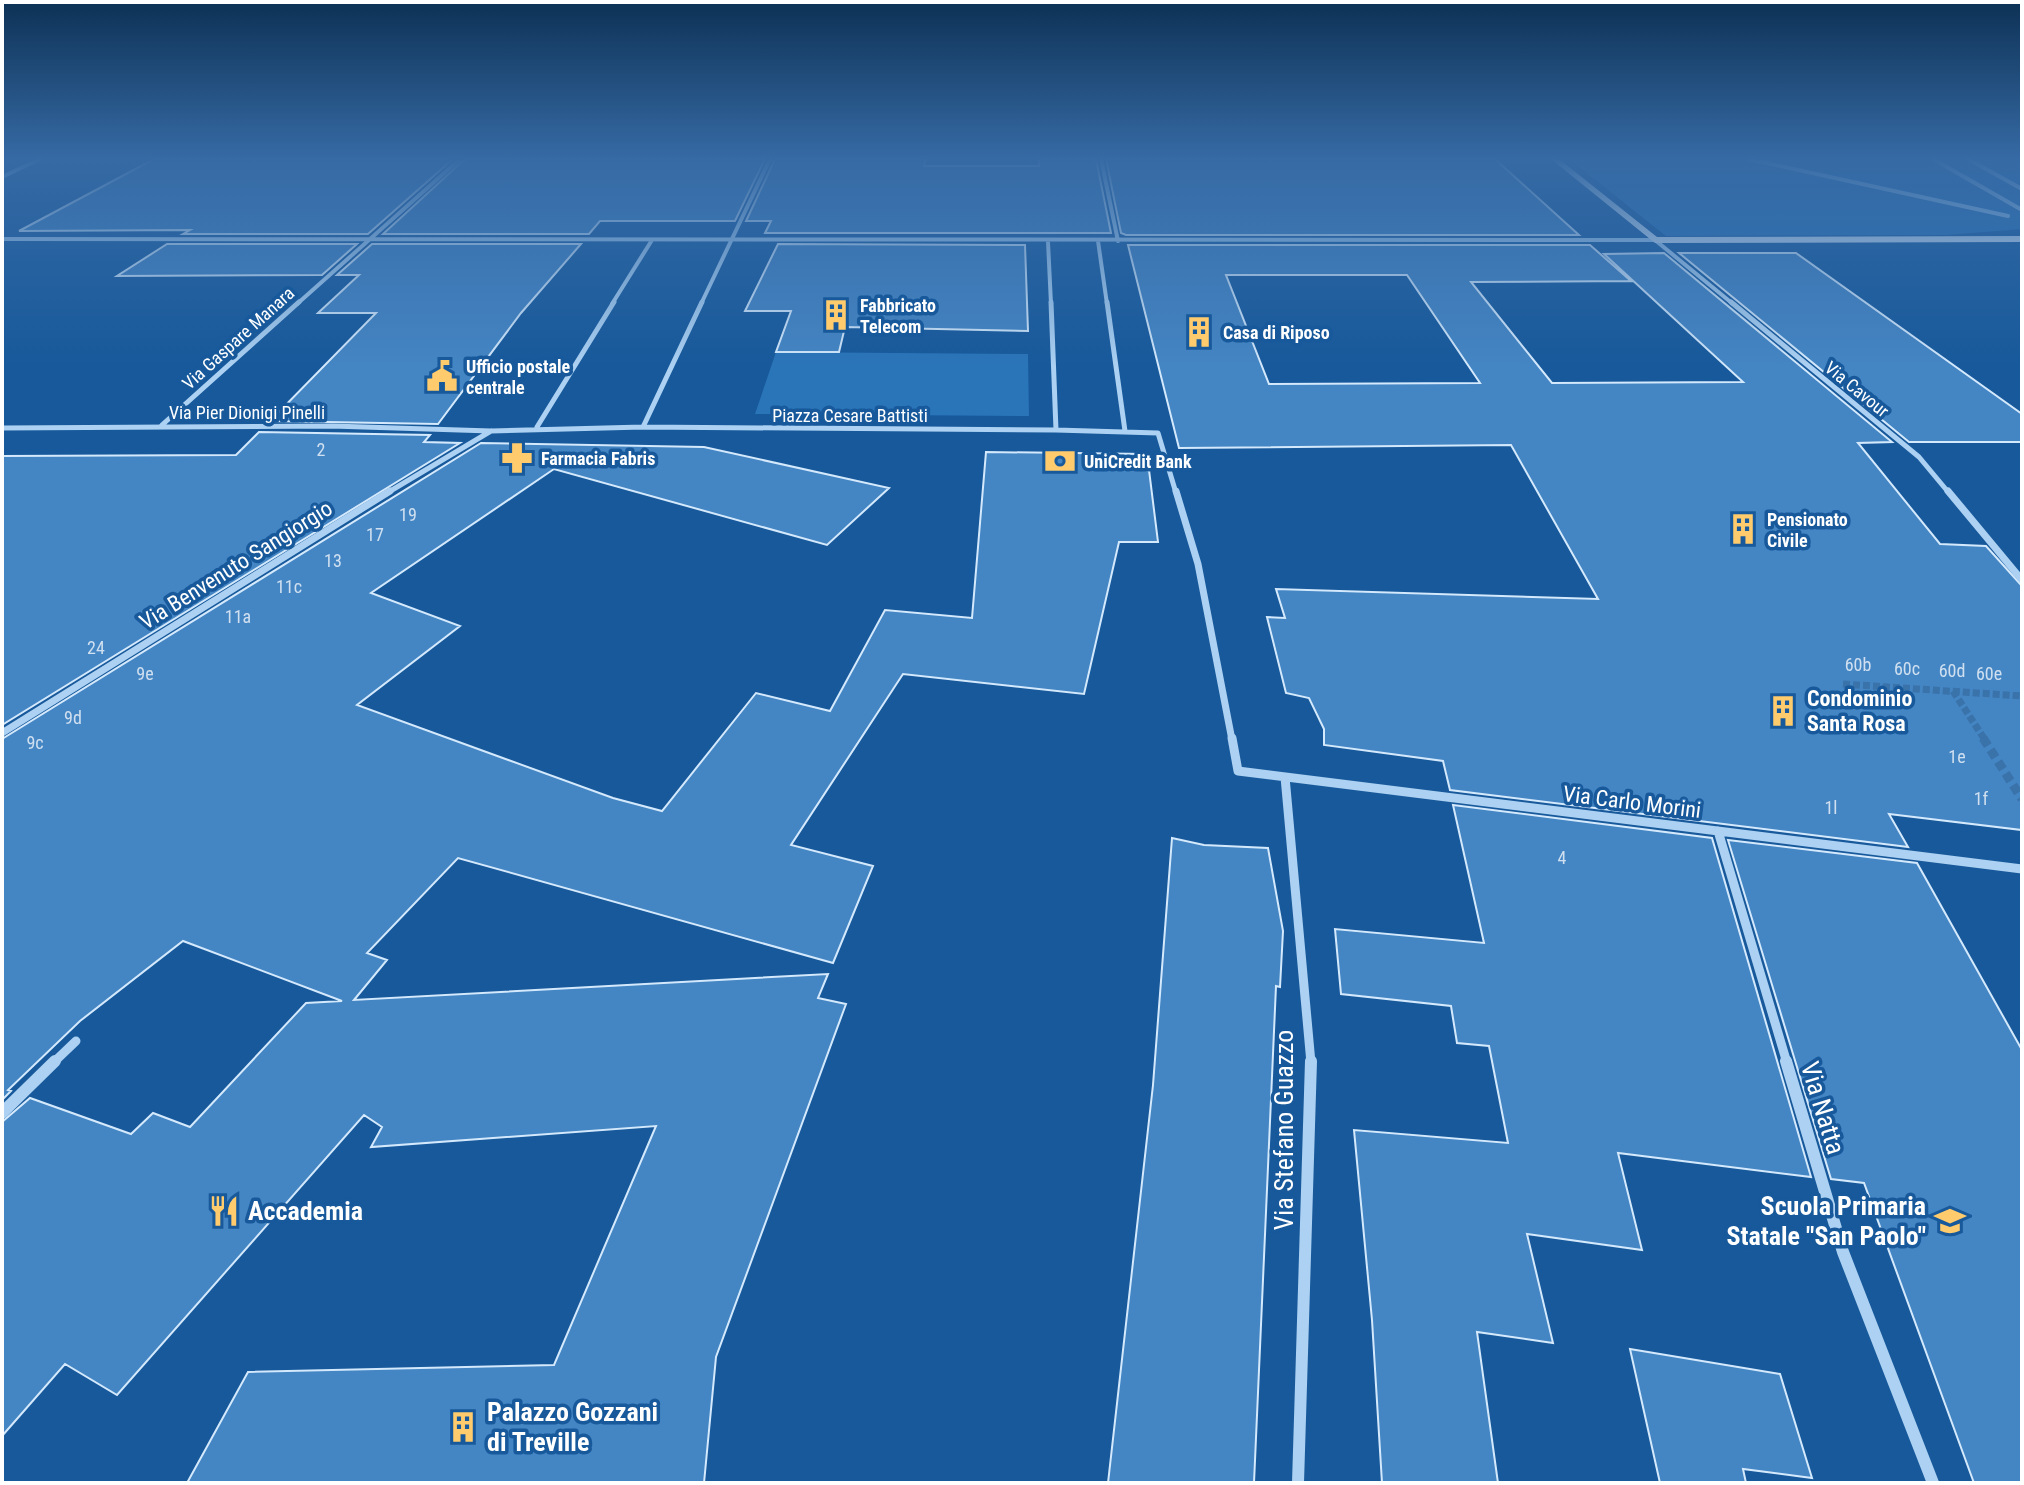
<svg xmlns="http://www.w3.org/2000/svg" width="2024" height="1485" font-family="'Roboto Condensed',sans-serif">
  <rect width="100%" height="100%" fill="#17599b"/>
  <path fill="#2a74b8" d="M 1569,159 L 2022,159 L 2022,229 L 1946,235 L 1666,236 Z
    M 776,352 L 1028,354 L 1029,416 L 755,414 Z"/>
  <path fill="#4485c3" stroke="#d4e9fc" stroke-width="2" fill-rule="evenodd" d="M 154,159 L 453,159 L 368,234 L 183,234 L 190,230 L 19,231 Z
    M 465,159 L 765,159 L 735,221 L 600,221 L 589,234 L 383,234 Z
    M 775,159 L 926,159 L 924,166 L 1039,166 L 1039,159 L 1096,159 L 1111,233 L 765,233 L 771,221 L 746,221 Z
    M 1106,159 L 1495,159 L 1579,235 L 1126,235 L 1121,233 Z
    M 167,244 L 357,244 L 322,275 L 117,276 Z
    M 372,244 L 581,244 L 521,313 L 438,424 L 270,421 L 376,313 L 318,313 L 359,275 L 337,275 Z
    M 778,244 L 1025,245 L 1028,331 L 845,327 L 839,352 L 776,352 L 791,311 L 745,311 Z
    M 1128,245 L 1590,245 L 1631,281 L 1471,282 L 1552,383 L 1743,382 L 1604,254 L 1664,253 L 1892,442 L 1858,443 L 1940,544 L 1986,546 L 2022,586 L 2022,830 L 1889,814 L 1908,847 L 1450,790 L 1443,761 L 1324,745 L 1324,729 L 1309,698 L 1286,693 L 1267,617 L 1285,618 L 1276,589 L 1598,599 L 1511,445 L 1179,448 ZM 1226,275 L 1407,275 L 1480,383 L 1269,384 Z
    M 1679,253 L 1796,253 L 2022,414 L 2022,442 L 1909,442 Z
    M 259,432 L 430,435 L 424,442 L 460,443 L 2,725 L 2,456 L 236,455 Z
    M 481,443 L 704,447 L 889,488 L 827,545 L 554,469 L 371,593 L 460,626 L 357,705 L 613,798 L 662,811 L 756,693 L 830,711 L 885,610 L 972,618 L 986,452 L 1147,454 L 1158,542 L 1119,542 L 1084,694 L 903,674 L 791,845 L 873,866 L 833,963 L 458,858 L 367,953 L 387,960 L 354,1000 L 828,974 L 818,998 L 846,1004 L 716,1357 L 704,1483 L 187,1483 L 248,1372 L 554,1365 L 656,1126 L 371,1147 L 382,1127 L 364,1115 L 117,1395 L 65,1364 L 2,1436 L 2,1122 L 30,1098 L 131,1134 L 153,1113 L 190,1127 L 306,1003 L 342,1001 L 183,941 L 80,1021 L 8,1090 L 11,1091 L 2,1100 L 2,739 Z
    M 1453,805 L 1712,838 L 1811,1177 L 1618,1153 L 1642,1250 L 1527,1234 L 1553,1343 L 1477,1332 L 1498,1483 L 1382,1483 L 1372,1320 L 1354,1130 L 1508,1143 L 1489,1046 L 1457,1043 L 1451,1006 L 1341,994 L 1335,929 L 1484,943 Z
    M 1172,838 L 1204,845 L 1268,848 L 1283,931 L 1280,987 L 1276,986 L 1254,1483 L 1108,1483 L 1153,1085 Z
    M 1728,840 L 1917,863 L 2022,1050 L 2022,1483 L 1974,1483 L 1864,1183 L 1831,1179 Z
    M 1630,1349 L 1780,1374 L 1812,1478 L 1743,1469 L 1746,1483 L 1660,1483 Z"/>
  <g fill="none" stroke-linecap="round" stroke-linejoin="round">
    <path stroke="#3a72aa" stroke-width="7" stroke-dasharray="7 3" stroke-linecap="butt" d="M 1843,684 L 2022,696
      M 1953,691 L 1985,740"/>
    <path stroke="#3a72aa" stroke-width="9" stroke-dasharray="9 5" stroke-linecap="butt" d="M 1983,738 L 2022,799"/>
    <path stroke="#acd1f2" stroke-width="4" d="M 1101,159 L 1118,241
      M 1748,159 L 2008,216
      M 1933,159 L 2022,210
      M 1968,159 L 2022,189
      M 2,177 L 40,159
      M 2,239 L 1655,240 L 1733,304
      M 1098,241 L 1107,304
      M 1048,242 L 1051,304
      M 297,304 L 460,159
      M 612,304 L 652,240
      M 701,304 L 770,159"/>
    <path stroke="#acd1f2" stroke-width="5" d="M 1107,302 L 1125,431
      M 1731,302 L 1919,457 L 1949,493
      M 162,425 L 299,302
      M 537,427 L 614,302
      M 643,427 L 1056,430 L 1051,302
      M 2,428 L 332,426 L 491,431 L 643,427 L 702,302
      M 1056,430 L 1158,433 L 1176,493
      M 387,493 L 491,431"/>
    <path stroke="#acd1f2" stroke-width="7" d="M 1176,491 L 1198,564 L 1232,740
      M 1948,491 L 2022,580
      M 2,733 L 390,491"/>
    <path stroke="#acd1f2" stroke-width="9" d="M 1232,738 L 1238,771 L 2022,869
      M 1285,777 L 1311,1063
      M 1718,831 L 1787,1063
      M 53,1063 L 76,1041"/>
    <path stroke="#acd1f2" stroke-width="12" d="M 1786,1061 L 1843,1252 L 1933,1483
      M 2,1113 L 55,1061
      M 1298,1483 L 1311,1061"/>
    <path fill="#dbecfc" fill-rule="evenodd" d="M 1551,159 L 1559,159 L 1657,237 L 2022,236 L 2022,242 L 1655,243 Z"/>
  </g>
  <linearGradient id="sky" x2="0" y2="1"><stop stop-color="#0d3155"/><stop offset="0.43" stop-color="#366aa4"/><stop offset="1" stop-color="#366aa4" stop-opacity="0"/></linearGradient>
  <rect width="2024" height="367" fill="url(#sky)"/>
  <defs>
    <symbol id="building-bare" viewBox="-9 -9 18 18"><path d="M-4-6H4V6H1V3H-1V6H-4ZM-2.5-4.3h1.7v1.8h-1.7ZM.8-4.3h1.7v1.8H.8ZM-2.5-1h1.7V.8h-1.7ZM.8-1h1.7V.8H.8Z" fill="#ffcb6d" stroke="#17599b" stroke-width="2.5" paint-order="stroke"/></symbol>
    <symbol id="civic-bare" viewBox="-9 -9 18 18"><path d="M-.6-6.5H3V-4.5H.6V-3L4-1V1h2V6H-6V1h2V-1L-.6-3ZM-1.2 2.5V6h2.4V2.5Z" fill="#ffcb6d" stroke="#17599b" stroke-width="2.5" paint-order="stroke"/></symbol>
    <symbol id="pharmacy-bare" viewBox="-9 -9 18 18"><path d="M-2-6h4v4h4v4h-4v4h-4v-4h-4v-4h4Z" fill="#ffcb6d" stroke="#17599b" stroke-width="2.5" paint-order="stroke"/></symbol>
    <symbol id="bank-bare" viewBox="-9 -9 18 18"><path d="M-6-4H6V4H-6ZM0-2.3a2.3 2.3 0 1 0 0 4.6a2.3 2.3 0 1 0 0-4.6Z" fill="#ffcb6d" stroke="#17599b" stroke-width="2.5" paint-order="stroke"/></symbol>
    <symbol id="restaurant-bare" viewBox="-9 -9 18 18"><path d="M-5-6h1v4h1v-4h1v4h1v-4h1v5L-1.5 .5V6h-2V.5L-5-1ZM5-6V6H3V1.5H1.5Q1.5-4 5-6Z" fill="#ffcb6d" stroke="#17599b" stroke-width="2.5" paint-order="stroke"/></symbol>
    <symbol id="school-bare" viewBox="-9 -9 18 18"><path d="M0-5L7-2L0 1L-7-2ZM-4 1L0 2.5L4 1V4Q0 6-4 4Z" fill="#ffcb6d" stroke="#17599b" stroke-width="2.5" paint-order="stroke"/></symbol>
  </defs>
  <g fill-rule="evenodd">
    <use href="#building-bare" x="814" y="293" width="44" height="44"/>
    <use href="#building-bare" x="1177" y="310" width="44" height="44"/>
    <use href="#civic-bare" x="420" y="354" width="44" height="44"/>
    <use href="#pharmacy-bare" x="495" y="436" width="44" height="44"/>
    <use href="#bank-bare" x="1038" y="439" width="44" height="44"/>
    <use href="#building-bare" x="1721" y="507" width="44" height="44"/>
    <use href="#building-bare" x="1761" y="689" width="44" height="44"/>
    <use href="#restaurant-bare" x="202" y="1189" width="44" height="44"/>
    <use href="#school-bare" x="1928" y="1199" width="44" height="44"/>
    <use href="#building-bare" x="441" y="1405" width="44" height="44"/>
  </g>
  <g text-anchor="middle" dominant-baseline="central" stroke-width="7" stroke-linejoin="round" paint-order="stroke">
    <g font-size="18" font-weight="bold" fill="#fff" stroke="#17599b" text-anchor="start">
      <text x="860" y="305">Fabbricato<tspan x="860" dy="21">Telecom</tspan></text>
      <text x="1223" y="332">Casa di Riposo</text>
      <text x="466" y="366">Ufficio postale<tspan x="466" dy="21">centrale</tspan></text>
      <text x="541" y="458">Farmacia Fabris</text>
      <text x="1084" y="461">UniCredit Bank</text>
      <text x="1767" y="519">Pensionato<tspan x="1767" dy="21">Civile</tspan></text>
    </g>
    <g font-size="18" fill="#fff" stroke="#17599b">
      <text transform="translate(238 338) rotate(-42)">Via Gaspare Manara</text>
      <text transform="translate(1857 389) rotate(39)">Via Cavour</text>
      <text x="247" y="412">Via Pier Dionigi Pinelli</text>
      <text x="850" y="415">Piazza Cesare Battisti</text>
    </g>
    <g font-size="18" fill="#d0e0f0">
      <text x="321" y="449">2</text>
      <text x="408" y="514">19</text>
      <text x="375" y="534">17</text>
      <text x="333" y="560">13</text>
      <text x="289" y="586">11c</text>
      <text x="238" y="616">11a</text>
      <text x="96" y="647">24</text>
      <text x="1858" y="664">60b</text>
      <text x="1907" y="668">60c</text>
      <text x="1952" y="670">60d</text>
      <text x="145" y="673">9e</text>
      <text x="1989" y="673">60e</text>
      <text x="73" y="717">9d</text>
      <text x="35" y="742">9c</text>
      <text x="1957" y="756">1e</text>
      <text x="1981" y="798">1f</text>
      <text x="1831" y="807">1l</text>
      <text x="1562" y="857">4</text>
    </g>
    <g font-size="22" fill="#fff" stroke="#17599b">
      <text transform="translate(236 565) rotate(-32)">Via Benvenuto Sangiorgio</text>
      <text transform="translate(1632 802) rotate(7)">Via Carlo Morini</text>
    </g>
    <g font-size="22" font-weight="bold" fill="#fff" stroke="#17599b" text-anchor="start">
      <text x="1807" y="698">Condominio<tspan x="1807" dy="25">Santa Rosa</tspan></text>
    </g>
    <g font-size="26" fill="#fff" stroke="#17599b">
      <text transform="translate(1823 1108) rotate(73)">Via Natta</text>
      <text transform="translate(1284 1130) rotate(-90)">Via Stefano Guazzo</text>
    </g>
    <g font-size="26" font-weight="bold" fill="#fff" stroke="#17599b" text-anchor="start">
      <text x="1926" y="1206" text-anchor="end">Scuola Primaria<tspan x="1926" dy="30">Statale "San Paolo"</tspan></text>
      <text x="248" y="1211">Accademia</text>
      <text x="487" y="1412">Palazzo Gozzani<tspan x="487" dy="30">di Treville</tspan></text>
    </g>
  </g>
  <rect width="2024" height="1485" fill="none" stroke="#ffffff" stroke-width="8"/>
</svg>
